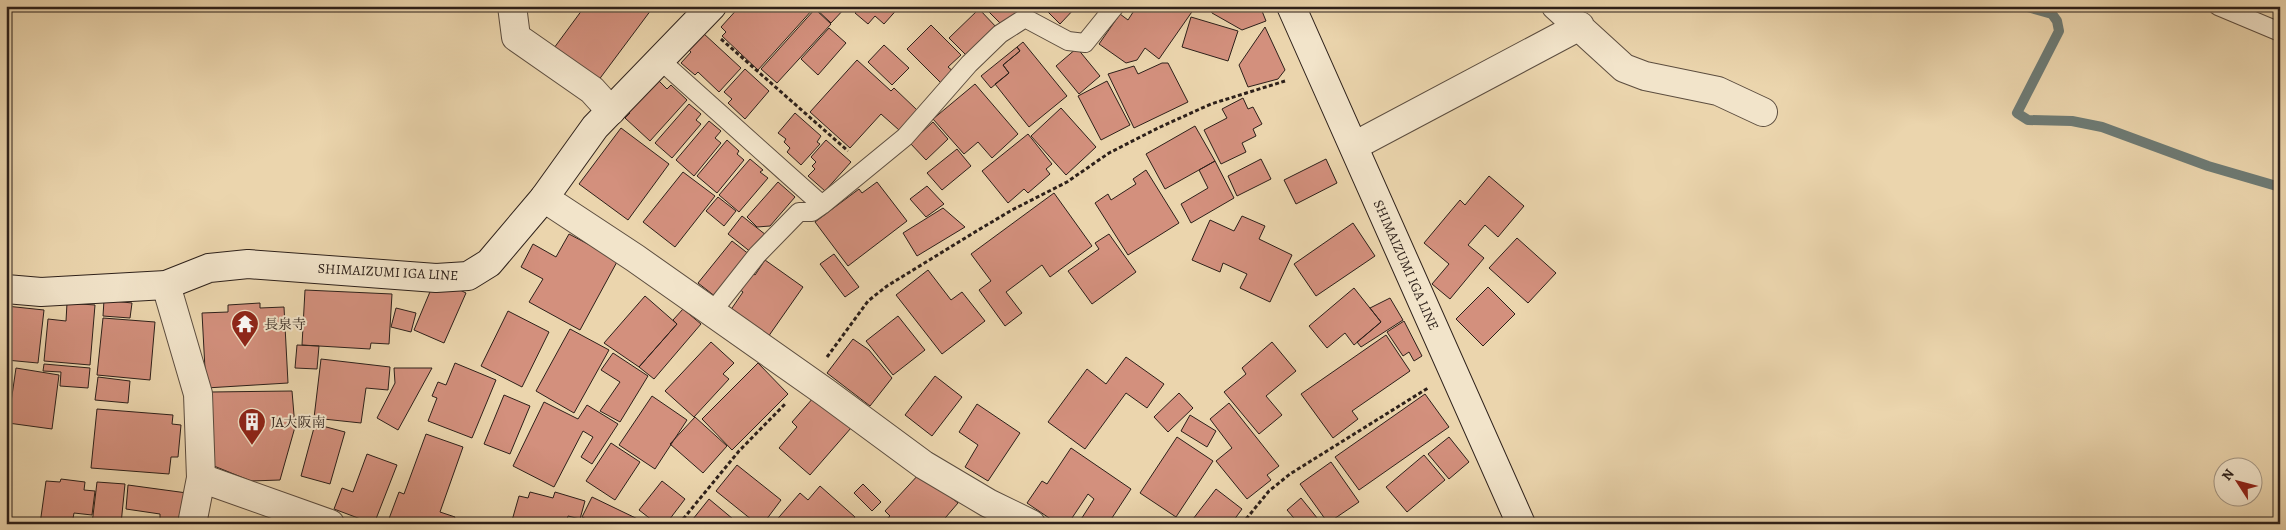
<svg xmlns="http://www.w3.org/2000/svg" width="2286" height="530" font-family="Alegreya,'Noto Serif JP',serif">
  <rect width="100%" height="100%" fill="#ebd5ad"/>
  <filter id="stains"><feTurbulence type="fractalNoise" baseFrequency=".004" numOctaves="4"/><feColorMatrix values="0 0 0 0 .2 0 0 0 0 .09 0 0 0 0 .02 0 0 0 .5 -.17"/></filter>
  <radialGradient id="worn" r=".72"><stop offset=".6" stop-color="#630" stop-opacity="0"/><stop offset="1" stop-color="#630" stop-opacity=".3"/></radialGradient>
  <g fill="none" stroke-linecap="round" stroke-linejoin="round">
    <path stroke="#6e7b75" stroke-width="10" d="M 2024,6 L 2052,14 L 2057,21 L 2059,31 L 2017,113 L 2028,120 L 2072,121 L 2102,127 L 2208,166 L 2280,187"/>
  </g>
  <path fill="#d3907d" stroke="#2d201a" d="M 585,6 L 654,6 L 598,81 L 554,48 Z
    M 740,6 L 810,6 L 813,9 L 758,70 L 722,36 L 726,32 L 721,27 Z
    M 813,6 L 847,6 L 831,23 Z
    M 861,6 L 900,6 L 884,24 L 875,16 L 868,24 L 855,13 Z
    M 983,6 L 1019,6 L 1022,9 L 1004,27 Z
    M 1042,6 L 1077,6 L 1060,24 Z
    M 1137,6 L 1196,6 L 1159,59 L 1145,48 L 1137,60 L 1126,63 L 1099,44 L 1120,14 L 1128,20 Z
    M 1209,6 L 1260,6 L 1266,21 L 1242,30 L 1212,13 Z
    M 815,9 L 831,24 L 777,83 L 761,69 Z
    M 979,9 L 998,29 L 969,58 L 949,38 Z
    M 1191,17 L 1238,31 L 1228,61 L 1182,47 Z
    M 931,25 L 961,55 L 948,67 L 954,72 L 942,84 L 907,49 Z
    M 1265,27 L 1285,70 L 1278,79 L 1248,87 L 1239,65 Z
    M 829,28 L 846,43 L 818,75 L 801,59 Z
    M 703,33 L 741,68 L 719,92 L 698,72 L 695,75 L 681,63 L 691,52 L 688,49 Z
    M 1023,42 L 1067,96 L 1029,127 L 995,84 L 1009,73 L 1003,65 L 1020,51 L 1017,47 Z
    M 884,45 L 909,68 L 892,85 L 868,62 Z
    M 1017,47 L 1020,51 L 1003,65 L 1009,73 L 991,88 L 981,76 Z
    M 1077,48 L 1100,76 L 1079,94 L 1056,66 Z
    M 857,60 L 891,91 L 894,88 L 917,110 L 899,130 L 881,114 L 850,148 L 810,112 Z
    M 1162,63 L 1168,63 L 1188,102 L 1134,128 L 1108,74 L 1134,66 L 1138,74 Z
    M 745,69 L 769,91 L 745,119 L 728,103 L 732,99 L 724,92 Z
    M 658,80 L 667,89 L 671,85 L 687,100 L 650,141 L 625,118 L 630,113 L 627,110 L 639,97 L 641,99 Z
    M 1107,81 L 1130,125 L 1101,140 L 1078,96 Z
    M 975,84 L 1018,134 L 992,158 L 978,142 L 964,154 L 933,119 Z
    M 1243,98 L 1248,109 L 1253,107 L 1262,124 L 1253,129 L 1256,136 L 1242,143 L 1246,152 L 1221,164 L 1204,130 L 1227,118 L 1222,109 Z
    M 689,104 L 701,114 L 696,120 L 701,124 L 672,158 L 655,143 Z
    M 1061,108 L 1096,147 L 1066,175 L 1031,136 Z
    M 795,113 L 821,136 L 817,142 L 820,144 L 801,165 L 787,152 L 790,148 L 784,142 L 786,139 L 778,133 Z
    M 709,121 L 721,131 L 715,138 L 721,143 L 694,176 L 676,160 Z
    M 933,122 L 948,139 L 926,160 L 910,143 Z
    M 1195,126 L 1215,161 L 1165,189 L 1146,154 Z
    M 621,128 L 669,164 L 628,220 L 579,184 Z
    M 1028,134 L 1052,164 L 1046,169 L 1050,174 L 1028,193 L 1024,189 L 1008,203 L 982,171 Z
    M 727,140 L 739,151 L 737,154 L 744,160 L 717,193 L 697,176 Z
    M 826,140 L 851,162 L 825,191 L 808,176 L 815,169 L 812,166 L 816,162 L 811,157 Z
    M 957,149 L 971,166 L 942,190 L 927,173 Z
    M 750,159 L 763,170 L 760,172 L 768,178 L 739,212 L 719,195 Z
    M 1261,159 L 1271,179 L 1237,196 L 1228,176 Z
    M 1326,159 L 1337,183 L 1296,204 L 1284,180 Z
    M 1215,161 L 1234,198 L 1191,223 L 1181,204 L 1208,188 L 1199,170 Z
    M 1146,170 L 1179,223 L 1128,255 L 1095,203 L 1108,194 L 1111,200 L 1136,184 L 1133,179 Z
    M 683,172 L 715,196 L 675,247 L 643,222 Z
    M 1489,176 L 1524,206 L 1498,237 L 1485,225 L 1468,245 L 1484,258 L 1450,299 L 1432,284 L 1449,264 L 1424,243 L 1460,200 L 1465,205 Z
    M 778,182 L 795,197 L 770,226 L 757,227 L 747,217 Z
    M 877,182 L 907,221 L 848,266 L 815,222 L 859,189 L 862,193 Z
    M 927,186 L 944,204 L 926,217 L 910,199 Z
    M 1054,193 L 1092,246 L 1050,277 L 1042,265 L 1006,292 L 1022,313 L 1005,326 L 979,290 L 991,281 L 971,254 Z
    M 718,197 L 736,211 L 724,226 L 706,211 Z
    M 943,208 L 965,227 L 917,256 L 903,233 Z
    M 742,216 L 766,235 L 752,253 L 728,234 Z
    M 1242,216 L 1265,226 L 1259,239 L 1292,255 L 1270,302 L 1240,288 L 1247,274 L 1223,263 L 1220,272 L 1192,260 L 1210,220 L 1234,231 Z
    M 1353,223 L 1375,256 L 1316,296 L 1294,264 Z
    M 569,234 L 618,260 L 580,330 L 529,302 L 543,279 L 521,267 L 533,244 L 556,257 Z
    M 1109,234 L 1136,272 L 1092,304 L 1068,271 L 1099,249 L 1095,243 Z
    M 1517,238 L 1556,273 L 1528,303 L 1489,268 Z
    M 732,241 L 750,255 L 716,297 L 698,283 Z
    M 834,254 L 859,287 L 845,297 L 820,264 Z
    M 765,260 L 803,287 L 768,337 L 730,311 L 743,292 L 739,289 L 751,272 L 755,275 Z
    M 928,270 L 951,300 L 962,292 L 985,321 L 942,354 L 896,295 Z
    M 432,287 L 458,289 L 466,293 L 444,343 L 414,330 Z
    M 1488,287 L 1515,314 L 1483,346 L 1456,319 Z
    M 1354,288 L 1381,322 L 1354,345 L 1345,333 L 1327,348 L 1309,326 Z
    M 305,290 L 392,294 L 389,344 L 371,343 L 370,349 L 302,345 Z
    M 645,296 L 677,324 L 639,367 L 604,343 Z
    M 1390,298 L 1403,320 L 1361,347 L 1357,342 L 1381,322 L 1370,308 Z
    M 104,300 L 132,303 L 130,318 L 103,316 Z
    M 67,303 L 95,305 L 90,365 L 44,361 L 48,319 L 66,321 Z
    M 260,303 L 260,308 L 284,307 L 288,383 L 206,388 L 202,313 L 228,312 L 228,305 Z
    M 6,306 L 44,310 L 38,363 L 6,360 Z
    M 396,308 L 416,313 L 411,332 L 391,327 Z
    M 683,309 L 701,324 L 654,379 L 639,367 L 677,324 L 673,320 Z
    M 508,311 L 549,332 L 522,387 L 481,366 Z
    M 898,316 L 925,350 L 893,375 L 866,341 Z
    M 103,318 L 155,322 L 150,380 L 97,375 Z
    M 1404,321 L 1422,356 L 1414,361 L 1409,352 L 1403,356 L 1387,332 Z
    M 570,329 L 609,350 L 574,413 L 536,391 Z
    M 1386,335 L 1410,371 L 1352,411 L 1358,419 L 1333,438 L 1301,394 Z
    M 853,339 L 869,350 L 892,378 L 870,406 L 827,373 Z
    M 711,342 L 734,363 L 723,374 L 729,379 L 694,417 L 665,391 Z
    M 1272,342 L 1296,371 L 1266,396 L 1282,415 L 1259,434 L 1224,392 L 1246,374 L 1242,368 Z
    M 297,345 L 319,346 L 317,369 L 295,368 Z
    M 613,353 L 648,376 L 620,422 L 600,411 L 620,382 L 601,370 Z
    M 1126,357 L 1164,384 L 1147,408 L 1126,393 L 1085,449 L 1048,422 L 1087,369 L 1106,384 Z
    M 321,359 L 390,367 L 388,390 L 366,388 L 361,423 L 314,418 Z
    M 455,363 L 496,380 L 472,438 L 428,421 L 437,398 L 432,396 L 438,382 L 446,385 Z
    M 758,363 L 788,394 L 732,450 L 702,419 Z
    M 44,364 L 90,368 L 88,388 L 60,386 L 61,372 L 43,371 Z
    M 16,368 L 59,375 L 52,429 L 8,423 Z
    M 394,368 L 432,368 L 398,430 L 377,418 L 395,383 Z
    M 935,376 L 962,397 L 932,436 L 905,415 Z
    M 98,377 L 130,381 L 128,403 L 95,400 Z
    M 292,391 L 295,427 L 280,480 L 251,481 L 214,466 L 211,392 Z
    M 1179,393 L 1193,408 L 1168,432 L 1154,417 Z
    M 1425,394 L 1449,427 L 1359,490 L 1335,457 Z
    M 504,395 L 530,406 L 510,454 L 484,444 Z
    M 652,396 L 687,420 L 655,469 L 619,445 Z
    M 814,397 L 851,428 L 810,475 L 779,448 L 797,427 L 792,422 Z
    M 544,402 L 578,419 L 587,405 L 618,424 L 592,464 L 581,457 L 593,437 L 583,431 L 554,487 L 513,466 Z
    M 1229,403 L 1279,466 L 1267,475 L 1271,480 L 1247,499 L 1216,461 L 1232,448 L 1210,419 Z
    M 977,404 L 1020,433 L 988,481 L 965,467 L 978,445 L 959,432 Z
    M 97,409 L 173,415 L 172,424 L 181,425 L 178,457 L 171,457 L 169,474 L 91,468 Z
    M 1190,415 L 1216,431 L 1207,447 L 1181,431 Z
    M 695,417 L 727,446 L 703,473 L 670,444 Z
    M 315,424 L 345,432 L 330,484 L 301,476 Z
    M 426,434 L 463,447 L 440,512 L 455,517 L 453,522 L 457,524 L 387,524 L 399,492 L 404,494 Z
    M 1177,437 L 1213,461 L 1176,517 L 1140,493 Z
    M 1449,437 L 1469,462 L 1449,479 L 1428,454 Z
    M 611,443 L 640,462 L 615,500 L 586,481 Z
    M 1071,448 L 1131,489 L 1108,524 L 1078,524 L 1094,499 L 1088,494 L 1068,524 L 1058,524 L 1027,503 L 1042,481 L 1047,484 Z
    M 367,454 L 397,465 L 374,524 L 334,509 L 342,488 L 353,492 Z
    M 1424,455 L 1445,480 L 1407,512 L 1386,487 Z
    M 1331,462 L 1359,502 L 1328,523 L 1300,484 Z
    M 737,465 L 781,500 L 763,524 L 757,524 L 716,491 Z
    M 920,473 L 958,503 L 940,524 L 881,524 L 890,516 L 885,511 Z
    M 61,479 L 85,482 L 84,490 L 95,491 L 92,515 L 74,513 L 72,524 L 40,524 L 46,481 L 60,482 Z
    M 662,481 L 685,499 L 666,524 L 657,524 L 639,510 Z
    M 97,482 L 125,484 L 121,524 L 92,524 Z
    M 863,484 L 881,502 L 872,511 L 854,493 Z
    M 128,485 L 187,493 L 185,524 L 160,524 L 160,514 L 126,509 Z
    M 820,486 L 855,517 L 849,524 L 773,524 L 800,493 L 808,500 Z
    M 1216,489 L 1242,509 L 1231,524 L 1200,524 L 1193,519 Z
    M 530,492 L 553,498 L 555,492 L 585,501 L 580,519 L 568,516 L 566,524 L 511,524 L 519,496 L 528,498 Z
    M 592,497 L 646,523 L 646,524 L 596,524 L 582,517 Z
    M 1301,498 L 1322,524 L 1299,524 L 1287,510 Z
    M 709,499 L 739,524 L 689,524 Z"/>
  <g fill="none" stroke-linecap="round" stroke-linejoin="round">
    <defs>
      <path id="lane" d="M 2218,6 L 2280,32
        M 660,60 L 822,205
        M 712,312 L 757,255 L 799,212 L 812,212 L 822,205 L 905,137 L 969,64 L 1000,34 L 1025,18 L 1068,41 L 1085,43 L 1115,6"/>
      <path id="street" d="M 512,6 L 516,37 L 592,90 L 611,111
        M 1556,6 L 1624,68 L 1645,76 L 1718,91 L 1763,112
        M 1354,146 L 1580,26
        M 544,198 L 635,258 L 825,392 L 924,465 L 988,503 L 1031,524
        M 166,285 L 198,394 L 201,478 L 192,524
        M 201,478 L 330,524"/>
      <path id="secondary" d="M 1291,6 L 1521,524
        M 6,289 L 41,292 L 166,285 L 209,268 L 248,264 L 436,278 L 468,276 L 489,263 L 544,198 L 595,127 L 712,6"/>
    </defs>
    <use href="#lane" stroke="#5c4d3f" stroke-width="20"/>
    <use href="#street" stroke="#5c4d3f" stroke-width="30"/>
    <use href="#secondary" stroke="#2d201a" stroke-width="30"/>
    <path stroke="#2d201a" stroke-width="3" stroke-dasharray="4 2.5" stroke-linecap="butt" d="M 721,39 L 848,151
      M 827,357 L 868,301 L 887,286 L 975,232 L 1012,210 L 1067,182 L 1109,153 L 1158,128 L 1211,104 L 1285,81
      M 679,524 L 739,451 L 786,403
      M 1242,524 L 1269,491 L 1290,474 L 1428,388"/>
    <use href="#lane" stroke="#f2e4ca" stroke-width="18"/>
    <use href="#street" stroke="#f2e4ca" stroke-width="28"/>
    <use href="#secondary" stroke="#f2e4ca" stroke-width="28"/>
  </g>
  <defs>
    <symbol id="temple-pin" viewBox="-11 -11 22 30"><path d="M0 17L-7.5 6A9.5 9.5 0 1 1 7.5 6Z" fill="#8f2418" stroke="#f2e4ca"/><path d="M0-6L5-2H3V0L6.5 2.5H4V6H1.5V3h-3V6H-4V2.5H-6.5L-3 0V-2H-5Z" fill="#fff"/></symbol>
    <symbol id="building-pin" viewBox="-11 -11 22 30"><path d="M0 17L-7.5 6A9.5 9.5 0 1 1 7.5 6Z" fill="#8f2418" stroke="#f2e4ca"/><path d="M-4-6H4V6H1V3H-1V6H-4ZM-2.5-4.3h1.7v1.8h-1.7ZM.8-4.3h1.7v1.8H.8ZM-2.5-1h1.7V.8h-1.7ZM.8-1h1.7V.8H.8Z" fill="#fff"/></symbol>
  </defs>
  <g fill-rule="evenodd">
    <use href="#temple-pin" x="229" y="308" width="32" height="43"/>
    <use href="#building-pin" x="236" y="406" width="32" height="43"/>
  </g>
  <g text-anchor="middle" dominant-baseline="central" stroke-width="4" stroke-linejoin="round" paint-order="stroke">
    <g font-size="14" fill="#2d201a" stroke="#f2e4ca">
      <text transform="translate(1406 265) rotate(66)">SHIMAIZUMI IGA LINE</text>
      <text transform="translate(388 272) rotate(3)">SHIMAIZUMI IGA LINE</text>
    </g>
    <g font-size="14" fill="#2d201a" stroke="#f2e4ca" text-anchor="start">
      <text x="264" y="324">長泉寺</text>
      <text x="271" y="422">JA大阪南</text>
    </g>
  </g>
  <rect width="2286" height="530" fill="none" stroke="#ebd5ad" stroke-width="25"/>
  <rect x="8" y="8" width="2271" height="515" fill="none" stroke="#2d201a" stroke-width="2.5"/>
  <rect x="12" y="12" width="2261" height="505" fill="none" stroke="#2d201a"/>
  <g transform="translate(2238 482) rotate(306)"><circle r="24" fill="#f2e4ca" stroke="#a39684"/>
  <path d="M0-4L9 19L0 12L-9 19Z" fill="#8f2418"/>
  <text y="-8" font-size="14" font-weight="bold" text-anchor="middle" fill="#2d201a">N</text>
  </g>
  <rect width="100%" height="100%" filter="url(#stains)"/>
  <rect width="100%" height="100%" fill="url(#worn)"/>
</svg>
